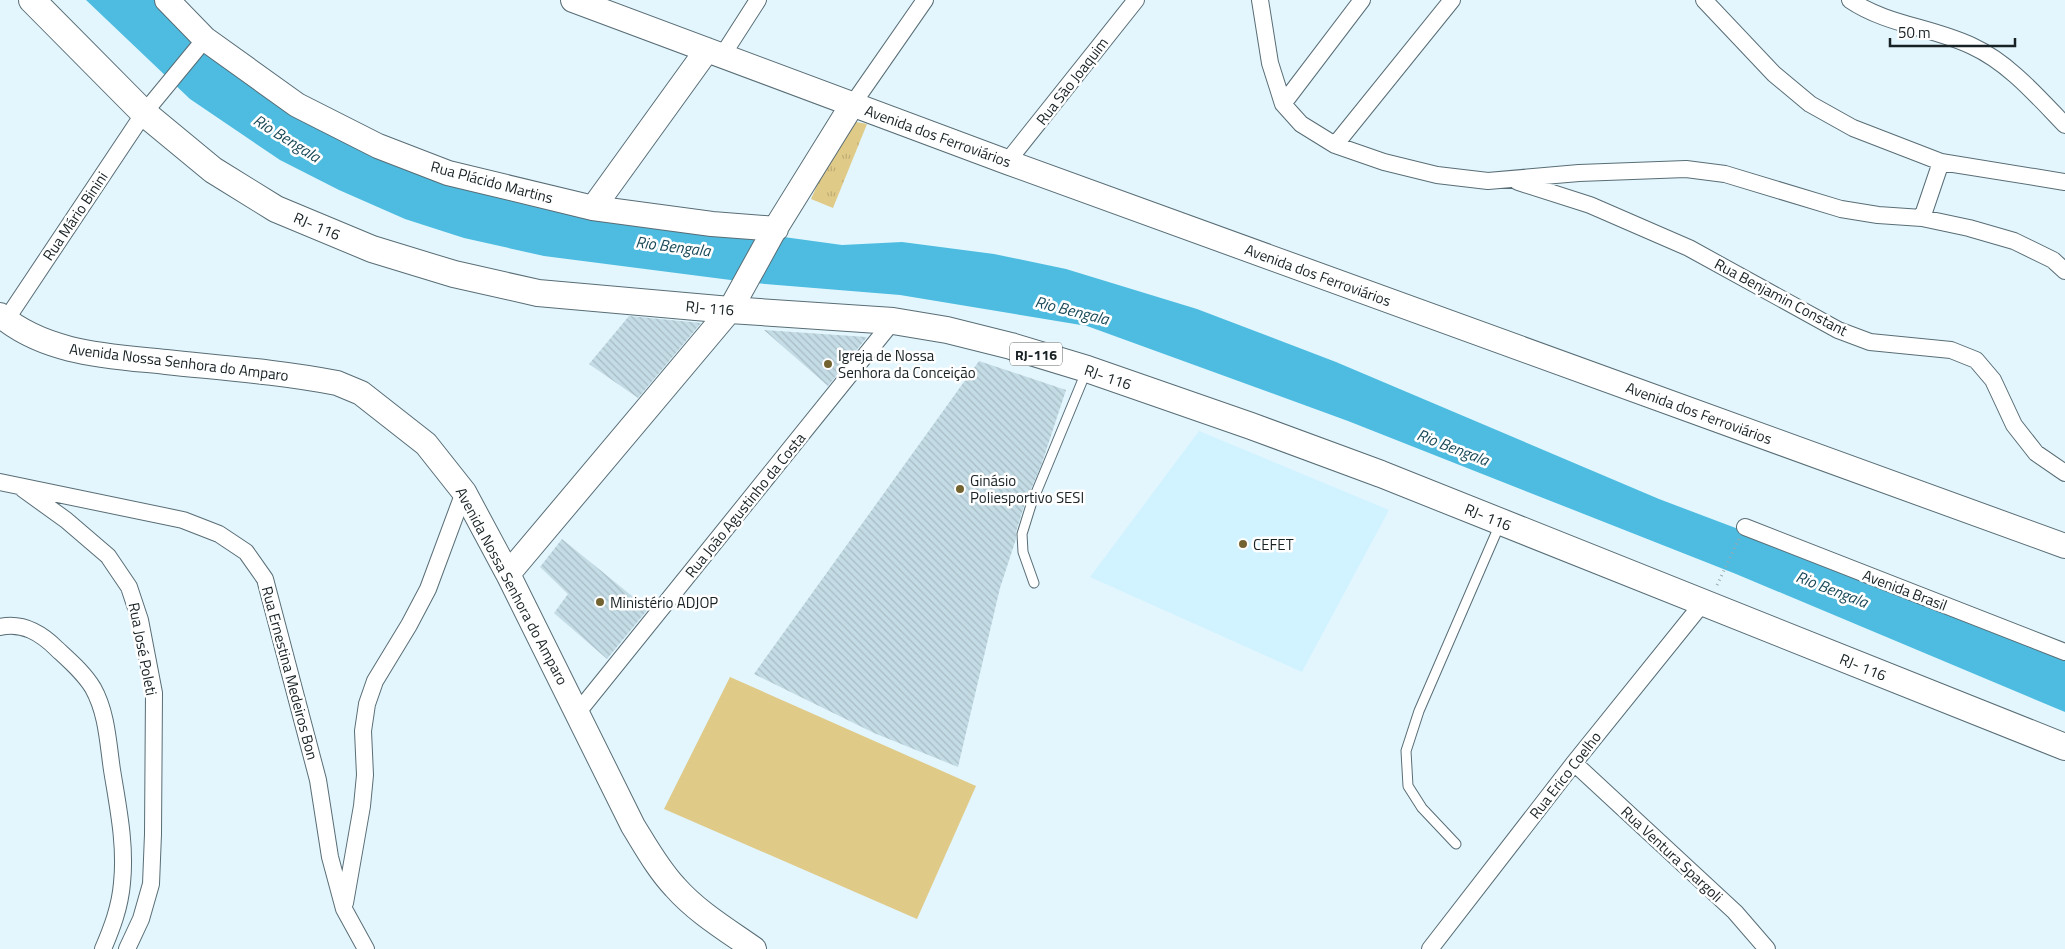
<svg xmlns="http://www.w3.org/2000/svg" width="2065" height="949" font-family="'Titillium Web',sans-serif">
  <defs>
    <pattern id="grass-tufts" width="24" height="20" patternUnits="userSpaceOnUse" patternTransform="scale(1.25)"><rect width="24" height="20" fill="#e0ca88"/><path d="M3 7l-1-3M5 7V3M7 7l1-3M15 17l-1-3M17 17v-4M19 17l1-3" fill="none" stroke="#bfad75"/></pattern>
    <pattern id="building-back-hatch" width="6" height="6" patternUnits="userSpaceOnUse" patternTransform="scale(1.25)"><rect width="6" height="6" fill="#c4dce5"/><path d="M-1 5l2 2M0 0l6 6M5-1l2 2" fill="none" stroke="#a8bcc4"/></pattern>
  </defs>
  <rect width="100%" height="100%" fill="#e3f6fe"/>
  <path fill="#d1f2ff" d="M 1199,431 L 1389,510 L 1302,672 L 1090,577 Z"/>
  <path fill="url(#grass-tufts)" d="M 846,120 L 867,124 L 833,208 L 811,199 Z"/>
  <path fill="#e0ca88" d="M 730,677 L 976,786 L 917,919 L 664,809 Z"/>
  <path fill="#4dbce0" d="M 86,0 L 155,0 L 209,55 L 259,93 L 351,145 L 420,173 L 521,203 L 615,219 L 711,227 L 842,245 L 902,242 L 994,254 L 1066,269 L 1197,309 L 1336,362 L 1659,499 L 1968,616 L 2065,656 L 2065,712 L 1736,574 L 1348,421 L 1087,326 L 900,295 L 754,283 L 544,256 L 464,238 L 405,219 L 339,190 L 280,160 L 190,99 Z"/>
  <path fill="url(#building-back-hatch)" d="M 629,316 L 701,323 L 638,398 L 589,364 Z
    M 764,330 L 867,337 L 828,386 Z
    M 979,361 L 1066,390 L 1041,466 L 1025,503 L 1016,532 L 1016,539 L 1000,588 L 958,767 L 874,733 L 754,674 Z
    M 562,539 L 648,609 L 607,659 L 554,613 L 568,594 L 540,567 Z"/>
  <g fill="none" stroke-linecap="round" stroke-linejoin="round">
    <defs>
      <path id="lane" d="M 1034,583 L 1023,552 L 1022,534 L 1031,505 L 1086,372
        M 1456,844 L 1422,808 L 1408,786 L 1406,751 L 1419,711 L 1500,524"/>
      <path id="street" d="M 1260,0 L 1270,63 L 1283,104 L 1301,124 L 1335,145 L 1384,162 L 1437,175 L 1488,181 L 1579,173 L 1686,169 L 1725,174 L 1841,209 L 1878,215 L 1922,218 L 1969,228 L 2014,241 L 2053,260 L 2065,271
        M 1704,0 L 1774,74 L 1810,104 L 1853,128 L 1941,162 L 2065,182
        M 1850,0 C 1887,25 1932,27 1972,46 C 2009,63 2037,96 2065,125
        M 722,56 L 758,0
        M 1283,104 L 1362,0
        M 852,105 L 925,0
        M 1335,145 L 1452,0
        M 1007,162 L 1136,0
        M 1518,182 L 1590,205 L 1689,248 L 1838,330 L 1870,342 L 1951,350 L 1976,360 L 1993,380 L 2014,425 L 2036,453 L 2065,473
        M 1922,218 L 1941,162
        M 6,320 L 144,113 L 205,39
        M 0,482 L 183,520 L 219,534 L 246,552 L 265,579 L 318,780 L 330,857 L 344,909 L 366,949
        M 23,489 L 66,520 L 108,556 L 129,587 L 140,620 L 154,693 L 153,834 L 151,884 L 141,919 L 127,949
        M 1745,527 L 2065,652
        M 0,627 C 23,622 41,633 57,649 C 70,661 84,673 93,688 C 107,713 108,743 112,770 C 118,807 126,845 122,883 C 120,907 112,928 103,949
        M 578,712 L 893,321
        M 1574,763 L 1735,912 L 1767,949
        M 345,903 L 362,806 L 365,775 L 363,731 L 367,704 L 375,681 L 409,625 L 428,589 L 464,492
        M 1430,949 L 1574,763 L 1702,604"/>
      <path id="secondary" d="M 167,0 L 205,39 L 297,105 L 378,146 L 448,173 L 593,208 L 712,224 L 776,229
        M 573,0 L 1007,162 L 2065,546
        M 593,208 L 707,50
        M 0,315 C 46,354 109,356 166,362 C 223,368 281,372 337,383 L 361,393 L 426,444 L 464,492 L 508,574 L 633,826 C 646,847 658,869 675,887 C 697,912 727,930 754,949
        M 508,574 L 730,310 L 772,234 L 852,105"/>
      <path id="primary" d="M 32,0 L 144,113 L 213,170 L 276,209 L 372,249 L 454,274 L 538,293 L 730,310 L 893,321 L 947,330 L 1011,346 L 1087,369 L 1251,426 L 1381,474 L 2065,747"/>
    </defs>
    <use href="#lane" stroke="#586d75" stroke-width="11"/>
    <use href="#street" stroke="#586d75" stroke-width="18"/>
    <use href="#secondary" stroke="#586d75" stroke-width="26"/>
    <use href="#primary" stroke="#586d75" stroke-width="28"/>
    <path stroke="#99a8ae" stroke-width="3" stroke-dasharray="1 4" stroke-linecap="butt" d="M 1717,585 L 1739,539"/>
    <use href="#lane" stroke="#fff" stroke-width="9"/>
    <use href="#street" stroke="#fff" stroke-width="16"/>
    <use href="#secondary" stroke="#fff" stroke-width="24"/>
    <use href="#primary" stroke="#fff" stroke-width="26"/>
  </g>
  <g fill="#736330" stroke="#fff" stroke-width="2">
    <circle cx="828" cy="364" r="5"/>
    <circle cx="960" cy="489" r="5"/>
    <circle cx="1243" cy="544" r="5"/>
    <circle cx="600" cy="602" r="5"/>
  </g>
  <g text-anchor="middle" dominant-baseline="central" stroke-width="5" stroke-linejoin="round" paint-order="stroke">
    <rect fill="#fff" stroke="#5d6466" stroke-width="1" x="1010" y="342.5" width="52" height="23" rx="4"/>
    <g font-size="14" font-weight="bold" fill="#182124">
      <text x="1036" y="354">RJ-116</text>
    </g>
    <g font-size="15" fill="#182124" stroke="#fff">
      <text transform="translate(1072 81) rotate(-52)">Rua São Joaquim</text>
      <text transform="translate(938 136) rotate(20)">Avenida dos Ferroviários</text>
      <text transform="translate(492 182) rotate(15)">Rua Plácido Martins</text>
      <text transform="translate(75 216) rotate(-56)">Rua Mário Binini</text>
      <text transform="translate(317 226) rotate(23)">RJ- 116</text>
      <text transform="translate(1318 275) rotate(20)">Avenida dos Ferroviários</text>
      <text transform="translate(1781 297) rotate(28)">Rua Benjamin Constant</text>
      <text transform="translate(710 308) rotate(5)">RJ- 116</text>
      <text transform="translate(179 362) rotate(7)">Avenida Nossa Senhora do Amparo</text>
      <text transform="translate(1108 377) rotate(19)">RJ- 116</text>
      <text transform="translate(1699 413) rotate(20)">Avenida dos Ferroviários</text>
      <text transform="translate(745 505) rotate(-51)">Rua João Agustinho da Costa</text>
      <text transform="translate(1488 517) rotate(22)">RJ- 116</text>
      <text transform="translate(512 586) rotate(62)">Avenida Nossa Senhora do Amparo</text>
      <text transform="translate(1905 590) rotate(21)">Avenida Brasil</text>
      <text transform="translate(143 649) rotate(79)">Rua José Poleti</text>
      <text transform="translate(1863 667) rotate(22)">RJ- 116</text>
      <text transform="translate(290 673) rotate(75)">Rua Ernestina Medeiros Bon</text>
      <text transform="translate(1565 775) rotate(-52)">Rua Erico Coelho</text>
      <text transform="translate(1672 854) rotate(43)">Rua Ventura Spargoli</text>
    </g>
    <g font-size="15" fill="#182124" stroke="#fff" text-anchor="start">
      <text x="838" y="355">Igreja de Nossa<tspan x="838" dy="17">Senhora da Conceição</tspan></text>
      <text x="970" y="480">Ginásio<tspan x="970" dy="17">Poliesportivo SESI</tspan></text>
      <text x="1253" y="544">CEFET</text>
      <text x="610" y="602">Ministério ADJOP</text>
    </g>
    <g font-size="16" font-style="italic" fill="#194958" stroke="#fff">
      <text transform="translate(287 138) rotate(32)">Rio Bengala</text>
      <text transform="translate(673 246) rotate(7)">Rio Bengala</text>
      <text transform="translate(1072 310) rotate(14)">Rio Bengala</text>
      <text transform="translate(1453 447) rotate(21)">Rio Bengala</text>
      <text transform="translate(1832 589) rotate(21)">Rio Bengala</text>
    </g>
  </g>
  <path d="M1890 38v8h125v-8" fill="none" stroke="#182124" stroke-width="2.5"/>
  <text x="1898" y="38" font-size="15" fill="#182124" stroke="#ffffff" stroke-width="4" paint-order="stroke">50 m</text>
</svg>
